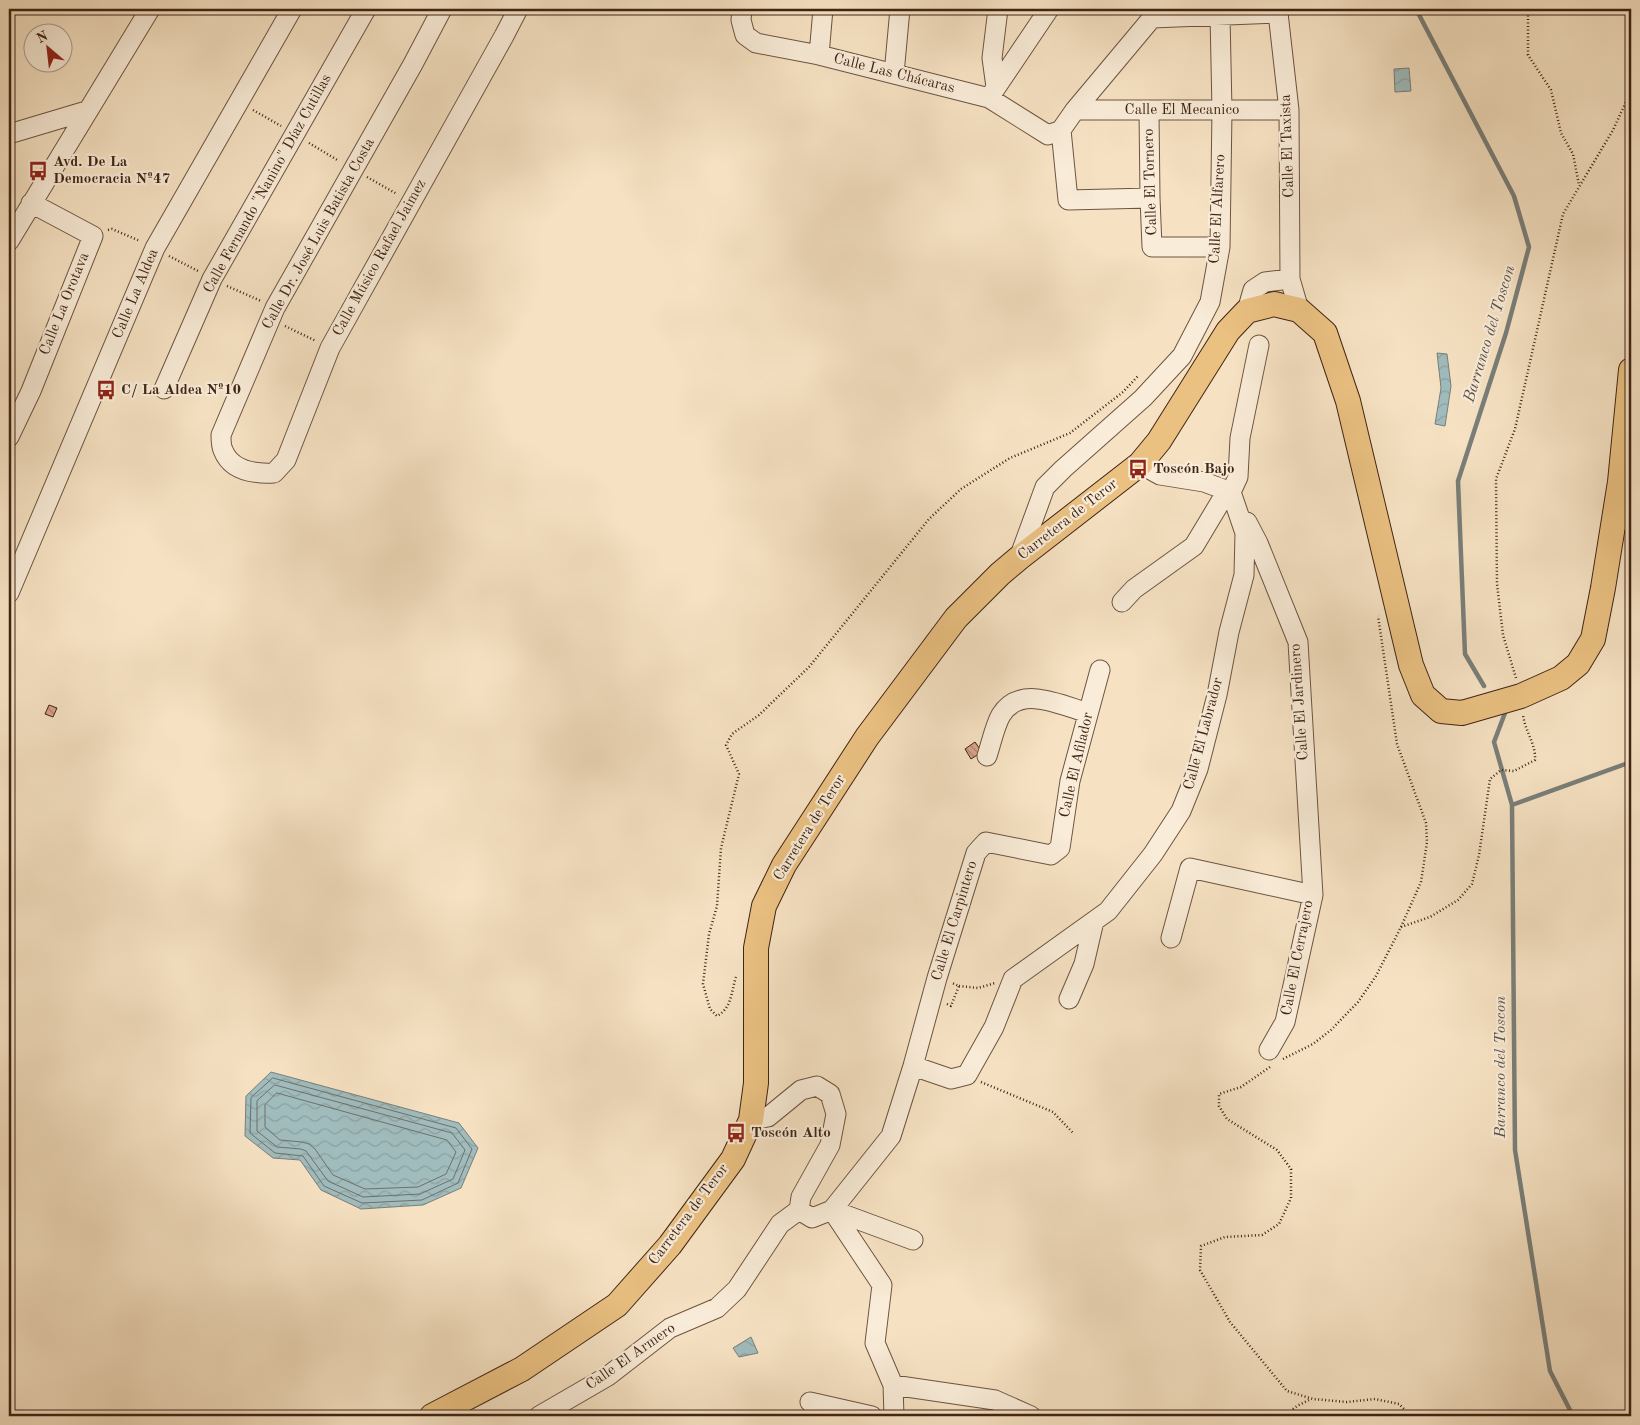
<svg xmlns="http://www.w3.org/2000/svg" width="1640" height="1425" font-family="'Old Standard TT',serif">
  <defs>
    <pattern id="water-waves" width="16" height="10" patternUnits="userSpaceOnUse" patternTransform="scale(1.25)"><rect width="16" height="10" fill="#a0bcbd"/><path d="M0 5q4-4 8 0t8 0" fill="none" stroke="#8ba1a2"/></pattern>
    <pattern id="building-back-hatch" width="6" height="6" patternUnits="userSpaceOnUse" patternTransform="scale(1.25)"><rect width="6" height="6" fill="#dca48c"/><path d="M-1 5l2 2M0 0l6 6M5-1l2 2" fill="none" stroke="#b48571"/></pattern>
  </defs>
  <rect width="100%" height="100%" fill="#f6e2c3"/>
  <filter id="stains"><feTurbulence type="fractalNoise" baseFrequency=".004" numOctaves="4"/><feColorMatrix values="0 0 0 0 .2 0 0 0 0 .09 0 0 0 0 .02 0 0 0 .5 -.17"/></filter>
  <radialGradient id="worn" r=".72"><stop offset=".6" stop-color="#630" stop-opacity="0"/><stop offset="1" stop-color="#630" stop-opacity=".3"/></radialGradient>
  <path fill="url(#water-waves)" stroke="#797f7a" d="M 1409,68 L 1411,91 L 1395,92 L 1394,69 Z
    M 1437,353 L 1447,354 L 1451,386 L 1445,426 L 1435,424 L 1441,388 Z
    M 271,1072 L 459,1123 L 478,1148 L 461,1188 L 423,1205 L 361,1209 L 321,1190 L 300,1160 L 273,1158 L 245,1136 L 246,1096 Z
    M 751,1337 L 758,1353 L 739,1357 L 733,1348 Z"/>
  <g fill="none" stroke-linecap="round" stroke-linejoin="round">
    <path stroke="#70706a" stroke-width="1" d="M 273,1078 L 456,1128 L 472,1149 L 458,1183 L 422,1200 L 362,1203 L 324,1186 L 303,1156 L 275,1153 L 250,1133 L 251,1098 Z
      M 275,1085 L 452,1133 L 465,1150 L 453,1179 L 420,1194 L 363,1197 L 328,1181 L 306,1151 L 301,1149 L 277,1147 L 257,1131 L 257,1101 Z
      M 277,1093 L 447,1140 L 456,1152 L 446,1174 L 418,1187 L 365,1189 L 333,1175 L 315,1149 L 309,1144 L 302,1142 L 280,1140 L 265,1127 L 265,1105 Z"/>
    <path stroke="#797f7a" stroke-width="4.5" d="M 1416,9 L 1514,196 L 1529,247 L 1506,333 L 1458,481 L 1465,654 L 1484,686
      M 1505,713 L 1494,742 L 1512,805 L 1515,1150 L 1550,1371 L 1573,1416
      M 1512,805 L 1631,762"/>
  </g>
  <path fill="url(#building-back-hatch)" stroke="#3f2416" d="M 49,705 L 57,708 L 53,717 L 45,714 Z
    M 975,742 L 982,752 L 971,759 L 965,749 Z"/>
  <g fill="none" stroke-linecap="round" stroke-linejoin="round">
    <defs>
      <path id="minor" d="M 442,9 L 413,64 L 275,308 L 221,435 C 221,439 221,446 223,450 C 231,471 255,474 274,473 L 286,460 L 330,348 L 504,36 L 518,9
        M 742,9 L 741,20 L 745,35 L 756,43 L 819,55 L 989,98 L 1048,135 L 1061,130
        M 819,55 L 823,9
        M 894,74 L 900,9
        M 996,87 L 992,58 L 998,9
        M 989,98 L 1049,9
        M 1075,110 L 1289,110
        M 1149,111 L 1150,198 L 1152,247 L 1220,247
        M 1061,130 L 1075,110 L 1152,18 L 1278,13 L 1289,110 L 1290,279 L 1299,310
        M 1061,130 L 1068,200 L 1150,198
        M 9,134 L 86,111
        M 9,241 L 150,9
        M 1247,311 L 1253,290 L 1265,282 L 1290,279
        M 164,389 L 212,279 L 366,9
        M 9,437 L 31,391 L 93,236 L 31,203
        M 1140,464 L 1160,475 L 1204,482 L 1231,492
        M 1247,522 L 1258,543 L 1298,642 L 1313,895 L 1285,1022 L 1269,1050
        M 1613,527 L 1631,510
        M 1019,558 L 1045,487 L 1063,469 L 1143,398 L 1182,356 L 1210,302 L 1220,247 L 1222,111 L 1220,15
        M 9,593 L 155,248 L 292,9
        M 1122,602 L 1134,589 L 1194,546 L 1221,501 L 1231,492 L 1238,477 L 1240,438 L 1259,345
        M 987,756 C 991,744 995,725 1001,715 C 1020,684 1061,705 1088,713
        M 1171,938 L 1190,868 L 1313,895
        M 1069,999 L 1084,964 L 1094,921
        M 913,1066 L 951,1079 L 967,1075 L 994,1027 L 1013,979 L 1108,911 L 1153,854 L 1181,811 L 1198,769 L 1217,695 L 1229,632 L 1244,575 L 1245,533 L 1231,492
        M 751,1120 L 768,1117 L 801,1090 L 817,1086 L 830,1094 L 836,1114 L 830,1145 L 801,1197 L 799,1210 L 812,1218 L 832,1210 L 891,1136 L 913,1066 L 937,978 L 976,853 L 986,842 L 1051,855 L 1060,848 L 1070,781 L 1100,670
        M 832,1210 L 882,1285 L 875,1343 L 893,1385 L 894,1416
        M 832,1210 L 913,1240
        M 893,1385 L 995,1400 L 1031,1416
        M 810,1402 L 872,1416
        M 539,1416 L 608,1376 L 670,1328 L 717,1308 L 737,1289 L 780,1224 L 799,1210"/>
      <path id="major" d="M 432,1416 L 522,1369 L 617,1305 L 670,1245 L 733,1159 L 751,1120 L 756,1083 L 756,948 L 764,906 L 784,865 L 867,737 L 956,618 L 1000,574 L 1019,558 L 1140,464 L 1159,441 L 1228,331 L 1247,311 L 1274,304 L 1299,310 L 1325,333 L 1348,401 L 1411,665 L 1423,695 L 1441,711 L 1462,713 L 1521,696 L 1561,678 L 1578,664 L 1593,639 L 1603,588 L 1620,482 L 1631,370"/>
    </defs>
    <use href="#minor" stroke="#6d5441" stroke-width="21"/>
    <use href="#major" stroke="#3f2416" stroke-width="26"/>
    <path stroke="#3f2416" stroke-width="2.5" stroke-dasharray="1 2.5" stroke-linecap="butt" d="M 1526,9 L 1528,14 L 1528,55 L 1551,90 L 1561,133 L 1573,154 L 1579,185
      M 253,110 L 281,126
      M 309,143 L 339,161
      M 367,177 L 397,194
      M 108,230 L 112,229 L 140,241
      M 169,256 L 198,271
      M 227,286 L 261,301
      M 285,326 L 316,341
      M 1516,678 L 1503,635 L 1497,584 L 1496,479 L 1515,429 L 1563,214 L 1613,130 L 1631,91
      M 1401,927 L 1430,917 L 1458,900 L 1472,884 L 1479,855 L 1490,779 L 1501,770 L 1514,771 L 1535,760 C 1536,744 1525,731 1523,715
      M 736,977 C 731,992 732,1008 717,1016 L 710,1009 L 703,984 L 709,934 L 717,906 L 721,848 L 739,774 L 726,745 L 732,734 L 759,715 L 809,667 L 929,519 L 961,489 L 1010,458 L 1070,433 L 1123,392 L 1138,376
      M 959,986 L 978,988 L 995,983
      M 947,1004 L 951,1006 L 959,986 L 952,983
      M 1283,1059 L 1313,1044 L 1331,1030 L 1358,1002 L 1376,976 L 1401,927 L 1421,882 L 1427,842 L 1426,823 L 1397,744 L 1378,616
      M 1270,1067 L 1241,1087 L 1219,1094 L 1219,1106 L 1227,1119 L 1277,1150 L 1291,1169 L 1291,1198 L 1279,1224 L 1262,1235 L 1225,1237 L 1201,1246 L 1200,1270 L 1230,1322 L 1287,1391 L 1313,1399 L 1347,1402 L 1375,1399 L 1399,1404 L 1411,1416
      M 981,1082 L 1053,1112 L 1074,1134
      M 1291,1416 L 1288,1413 L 1297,1406 L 1311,1399"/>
    <use href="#minor" stroke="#f9ecd8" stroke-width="19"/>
    <use href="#major" stroke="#ebc182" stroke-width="24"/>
  </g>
  <defs>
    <symbol id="bus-bare" viewBox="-9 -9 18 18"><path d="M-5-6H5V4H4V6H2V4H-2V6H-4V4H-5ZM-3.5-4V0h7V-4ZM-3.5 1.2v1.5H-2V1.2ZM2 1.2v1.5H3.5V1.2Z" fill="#8f2418" stroke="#f9ecd8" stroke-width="2.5" paint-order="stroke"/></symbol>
  </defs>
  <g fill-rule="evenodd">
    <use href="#bus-bare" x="24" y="157" width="28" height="28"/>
    <use href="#bus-bare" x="92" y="376" width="28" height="28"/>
    <use href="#bus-bare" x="1124" y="455" width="28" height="28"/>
    <use href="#bus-bare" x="722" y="1119" width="28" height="28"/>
  </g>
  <g text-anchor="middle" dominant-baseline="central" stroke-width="4.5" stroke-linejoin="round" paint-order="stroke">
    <g font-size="15" fill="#3f2416" stroke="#f9ecd8">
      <text transform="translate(894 74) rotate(14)">Calle Las Chácaras</text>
      <text x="1182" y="110">Calle El Mecanico</text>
      <text transform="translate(1288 146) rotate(-92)">Calle El Taxista</text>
      <text transform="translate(1151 182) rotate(-92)">Calle El Tornero</text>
      <text transform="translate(268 184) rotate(-61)">Calle Fernando "Nanino" Díaz Cutillas</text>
      <text transform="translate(1218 209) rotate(-87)">Calle El Alfarero</text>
      <text transform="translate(319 234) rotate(-61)">Calle Dr. José Luis Batista Costa</text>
      <text transform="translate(380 258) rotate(-61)">Calle Músico Rafael Jaimez</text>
      <text transform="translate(136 294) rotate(-67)">Calle La Aldea</text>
      <text transform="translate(65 304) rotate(-68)">Calle La Orotava</text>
      <text transform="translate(1068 520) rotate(-38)">Carretera de Teror</text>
      <text transform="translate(1300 702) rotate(-94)">Calle El Jardinero</text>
      <text transform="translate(1204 734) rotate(-75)">Calle El Labrador</text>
      <text transform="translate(1077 765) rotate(-77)">Calle El Afilador</text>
      <text transform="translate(810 828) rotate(-58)">Carretera de Teror</text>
      <text transform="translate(955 921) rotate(-73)">Calle El Carpintero</text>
      <text transform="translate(1298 958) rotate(-79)">Calle El Cerrajero</text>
      <text transform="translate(689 1215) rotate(-53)">Carretera de Teror</text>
      <text transform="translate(631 1357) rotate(-35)">Calle El Armero</text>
    </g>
    <g font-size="15" font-weight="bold" fill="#3f2416" stroke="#f9ecd8" text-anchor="start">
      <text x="53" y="162">Avd. De La<tspan x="53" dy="17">Democracia Nº47</tspan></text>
      <text x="121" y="390">C/ La Aldea Nº10</text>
      <text x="1153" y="469">Toscón Bajo</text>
      <text x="751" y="1133">Toscón Alto</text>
    </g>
    <g font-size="16" font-style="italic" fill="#5c5248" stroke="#f9ecd8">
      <text transform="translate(1490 334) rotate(-73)">Barranco del Toscon</text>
      <text transform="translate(1501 1067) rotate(-90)">Barranco del Toscon</text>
    </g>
  </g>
  <rect width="1640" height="1425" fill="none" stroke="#f6e2c3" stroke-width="30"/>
  <rect x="10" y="10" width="1620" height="1405" fill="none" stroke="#3f2416" stroke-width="2.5"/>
  <rect x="15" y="15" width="1610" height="1395" fill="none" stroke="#3f2416"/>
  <g transform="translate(48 48) rotate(332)"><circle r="24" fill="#f9ecd8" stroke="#af9c8a"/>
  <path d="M0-4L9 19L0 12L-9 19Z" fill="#8f2418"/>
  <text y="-8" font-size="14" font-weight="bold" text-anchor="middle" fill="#3f2416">N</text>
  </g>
  <rect width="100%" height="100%" filter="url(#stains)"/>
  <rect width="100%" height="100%" fill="url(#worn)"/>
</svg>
